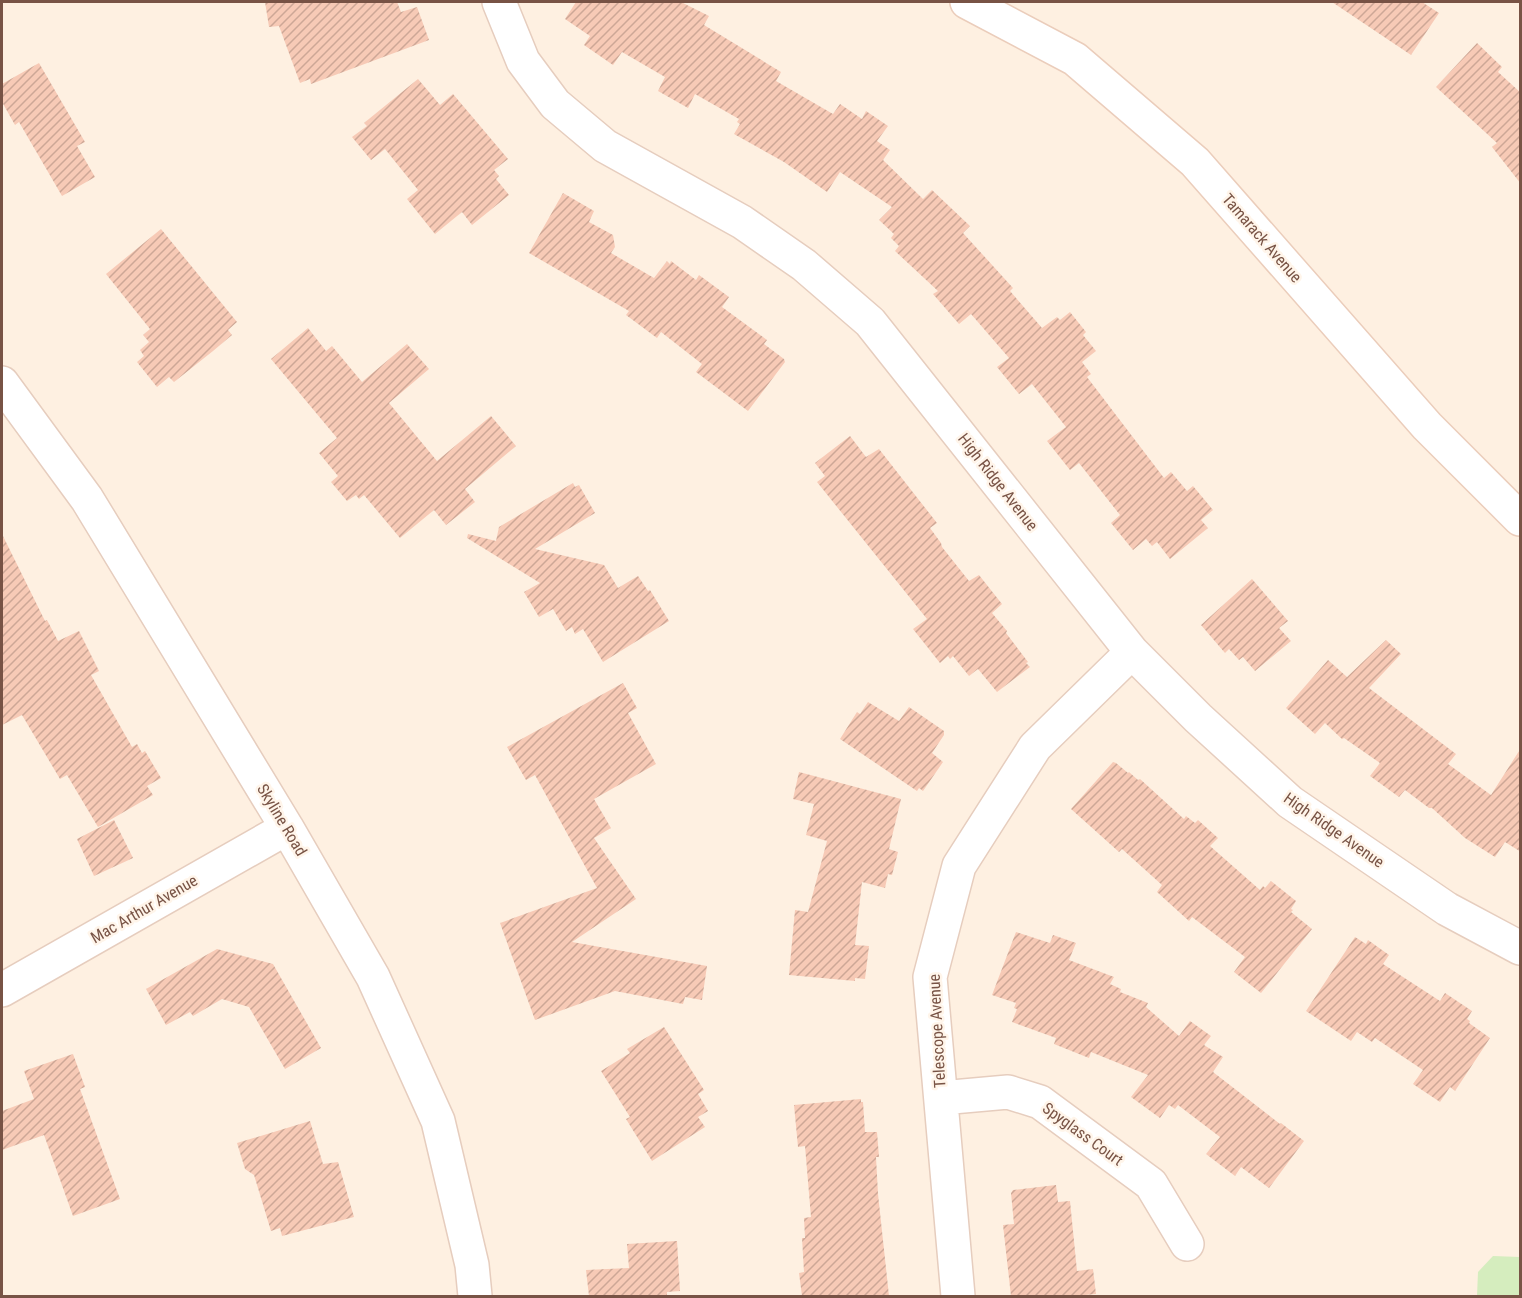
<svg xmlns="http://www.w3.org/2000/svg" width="1522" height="1298" font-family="'Roboto Condensed',sans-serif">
  <defs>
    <pattern id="building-hatch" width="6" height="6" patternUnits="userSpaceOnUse" patternTransform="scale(1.5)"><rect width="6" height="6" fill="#f7cab6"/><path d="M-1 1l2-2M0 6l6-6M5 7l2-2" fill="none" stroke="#cda796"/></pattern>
  </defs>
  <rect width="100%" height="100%" fill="#fef0e1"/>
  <path fill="#d5edbe" d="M 1493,1256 L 1520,1257 L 1520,1296 L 1477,1296 L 1478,1272 Z"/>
  <path fill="url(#building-hatch)" d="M 265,2 L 397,2 L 401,12 L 417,7 L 429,40 L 311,84 L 310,79 L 300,83 L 279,26 L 269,27 Z
    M 576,2 L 681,2 L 709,16 L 704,25 L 781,72 L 776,81 L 833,114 L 840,104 L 862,119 L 866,111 L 888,126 L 877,141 L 890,150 L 883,160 L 923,199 L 932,190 L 970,226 L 963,233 L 1013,288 L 1010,291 L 1042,328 L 1057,317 L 1060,320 L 1070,312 L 1086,332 L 1083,335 L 1096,351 L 1082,362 L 1091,374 L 1087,377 L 1164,478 L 1171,472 L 1187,491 L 1193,486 L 1213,510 L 1201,520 L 1208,528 L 1170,559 L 1157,542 L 1152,546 L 1146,539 L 1133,550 L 1111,523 L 1120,515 L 1079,463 L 1070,470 L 1047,441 L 1066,427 L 1032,384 L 1019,394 L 997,367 L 1009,358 L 971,314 L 959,324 L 933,294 L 938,291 L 895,251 L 899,246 L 891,238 L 894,234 L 879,220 L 892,207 L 840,172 L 827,192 L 784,162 L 734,134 L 740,124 L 737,122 L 739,119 L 695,94 L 688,108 L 658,91 L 665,77 L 622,52 L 613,65 L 584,45 L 590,36 L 565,19 Z
    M 1332,2 L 1422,2 L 1439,13 L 1411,55 Z
    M 1477,43 L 1502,67 L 1498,72 L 1521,93 L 1521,184 L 1492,147 L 1497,143 L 1436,87 Z
    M 39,63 L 85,142 L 77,146 L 95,177 L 62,196 L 19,122 L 15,125 L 2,102 L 2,84 Z
    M 418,79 L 440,105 L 453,94 L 508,159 L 494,170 L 499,176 L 496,179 L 509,195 L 472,225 L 462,212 L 435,234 L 407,199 L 418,190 L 385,149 L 371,160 L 352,137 L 367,126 L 364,123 Z
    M 563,193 L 594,211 L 589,222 L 613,235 L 615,247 L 611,253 L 654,278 L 667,261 L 670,264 L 671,261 L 696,280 L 699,275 L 729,297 L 722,307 L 767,340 L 764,344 L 784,359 L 785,362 L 748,411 L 696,372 L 702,364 L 661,332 L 657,338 L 626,315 L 629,311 L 529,253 Z
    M 161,229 L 237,322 L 228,330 L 232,335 L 213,351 L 174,382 L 169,377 L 157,387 L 137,362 L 144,356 L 140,350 L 149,342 L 143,335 L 150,329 L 106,274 Z
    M 308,328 L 326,351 L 332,346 L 362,382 L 407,344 L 429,369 L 389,403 L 437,461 L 491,416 L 516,446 L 465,489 L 475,502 L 446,525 L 434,510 L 400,538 L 364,495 L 359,499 L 356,495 L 347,501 L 331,482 L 338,476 L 319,453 L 337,438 L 271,359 Z
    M 850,436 L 866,457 L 879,449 L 937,523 L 930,528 L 941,543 L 942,547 L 969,581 L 979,575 L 1002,604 L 992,613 L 1007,631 L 1006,633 L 1028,662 L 1026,663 L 1030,667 L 997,692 L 978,669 L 969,676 L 953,656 L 950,659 L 948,656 L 940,663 L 913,629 L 927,619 L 817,482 L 825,476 L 815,463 Z
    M 573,483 L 575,487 L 579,485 L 595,513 L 535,549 L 604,565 L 618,588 L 638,576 L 648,591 L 650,590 L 669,621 L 603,662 L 583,629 L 575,634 L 572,627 L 566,631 L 553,609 L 539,617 L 524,592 L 540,583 L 467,538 L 468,534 L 496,541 L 499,527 Z
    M 2,534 L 45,621 L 47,620 L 58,641 L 79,631 L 99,671 L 91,675 L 132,747 L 137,744 L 142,753 L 145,751 L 161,778 L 147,786 L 153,795 L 98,827 L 67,775 L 60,779 L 22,715 L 2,725 Z
    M 1252,579 L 1288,621 L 1279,628 L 1291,641 L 1255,671 L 1243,657 L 1239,660 L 1229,649 L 1225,653 L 1201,625 Z
    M 1386,640 L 1401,654 L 1369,688 L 1456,754 L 1448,764 L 1491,795 L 1521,748 L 1521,852 L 1505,842 L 1495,857 L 1465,838 L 1432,808 L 1429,808 L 1405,790 L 1399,797 L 1370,776 L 1380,763 L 1344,738 L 1342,739 L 1325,723 L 1315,734 L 1286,708 L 1328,660 L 1347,677 Z
    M 623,683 L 637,708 L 628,713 L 656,764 L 594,799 L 611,828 L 594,838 L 636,899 L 572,942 L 707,966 L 702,1000 L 685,997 L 683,1004 L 615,991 L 535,1020 L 500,923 L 597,888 L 535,775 L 526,780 L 507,747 Z
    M 868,702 L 899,721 L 909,707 L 944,731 L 944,735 L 932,753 L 943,762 L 923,791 L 919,788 L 917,791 L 840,739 L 857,712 L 860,714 Z
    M 1113,762 L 1116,763 L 1128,773 L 1129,772 L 1138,780 L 1140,779 L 1184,819 L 1186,816 L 1195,823 L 1198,820 L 1218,838 L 1210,846 L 1260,890 L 1263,886 L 1265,888 L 1271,881 L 1296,901 L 1291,909 L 1293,910 L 1291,912 L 1312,929 L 1261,993 L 1234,972 L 1245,957 L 1192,917 L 1189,921 L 1157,892 L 1162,885 L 1122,849 L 1119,852 L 1071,809 Z
    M 799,772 L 901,799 L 889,849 L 898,852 L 892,875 L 888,874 L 885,888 L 862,882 L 855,945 L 869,946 L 865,979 L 855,978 L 855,981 L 789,975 L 795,910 L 808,912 L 827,841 L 806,835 L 814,804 L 793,799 Z
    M 114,820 L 133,858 L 94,876 L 77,839 Z
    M 1016,932 L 1050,943 L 1053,935 L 1076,943 L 1069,960 L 1114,977 L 1110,984 L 1121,989 L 1120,992 L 1148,1003 L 1146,1007 L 1179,1036 L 1190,1021 L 1211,1036 L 1204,1045 L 1223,1057 L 1213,1072 L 1280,1124 L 1281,1123 L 1304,1141 L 1269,1188 L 1241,1167 L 1235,1176 L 1206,1154 L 1220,1137 L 1178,1105 L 1175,1109 L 1169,1105 L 1160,1118 L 1131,1097 L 1148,1075 L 1091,1052 L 1089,1058 L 1054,1044 L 1056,1038 L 1012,1022 L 1017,1009 L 1014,1008 L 1016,1003 L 992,995 Z
    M 1355,937 L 1366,944 L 1368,940 L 1389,955 L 1383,964 L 1440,1001 L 1445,993 L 1472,1011 L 1467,1019 L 1470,1021 L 1469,1023 L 1490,1038 L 1455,1091 L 1450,1087 L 1440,1102 L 1413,1084 L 1423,1070 L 1375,1038 L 1372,1042 L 1357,1032 L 1351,1041 L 1306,1011 Z
    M 217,949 L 273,964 L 321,1048 L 285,1069 L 249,1007 L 222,999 L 193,1016 L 190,1012 L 166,1025 L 146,989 Z
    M 664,1027 L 704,1090 L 698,1094 L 708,1111 L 698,1117 L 705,1127 L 652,1161 L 626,1119 L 630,1117 L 601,1071 L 630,1053 L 627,1049 Z
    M 73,1054 L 85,1087 L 80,1089 L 120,1199 L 73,1216 L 44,1135 L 2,1150 L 2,1111 L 34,1099 L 24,1071 Z
    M 861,1099 L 861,1102 L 863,1102 L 865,1132 L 877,1132 L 879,1157 L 876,1157 L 878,1194 L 889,1296 L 802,1296 L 799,1273 L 804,1272 L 802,1238 L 805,1238 L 804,1218 L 811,1217 L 805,1146 L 798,1147 L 794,1105 Z
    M 310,1121 L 323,1164 L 338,1162 L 354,1217 L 282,1236 L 280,1228 L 271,1231 L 254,1175 L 245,1169 L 237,1143 Z
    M 1056,1185 L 1058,1202 L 1070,1201 L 1077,1271 L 1093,1269 L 1096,1294 L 1085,1295 L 1085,1296 L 1011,1296 L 1003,1225 L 1014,1224 L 1011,1193 L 1013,1190 Z
    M 677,1241 L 680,1291 L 667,1292 L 667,1296 L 589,1296 L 586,1270 L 629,1268 L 627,1244 Z"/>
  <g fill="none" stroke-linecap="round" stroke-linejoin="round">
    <defs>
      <path id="street" d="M 499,2 L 523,61 L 555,104 L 605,146 L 742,222 L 804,265 L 870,322 L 1132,652 L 1198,718 L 1290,802 L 1447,909 L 1520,948
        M 2,383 L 87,499 L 287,828 L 373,977 L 438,1121 L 472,1265 L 475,1296
        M 2,990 L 287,828
        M 941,1098 L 1008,1092 L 1040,1102 L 1151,1184 L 1187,1244
        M 958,1296 L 930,977 L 959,866 L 1035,747 L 1132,652"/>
      <path id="secondary" d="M 967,2 L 1075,59 L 1195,162 L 1427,426 L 1520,519"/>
    </defs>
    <use href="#street" stroke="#e6cdbe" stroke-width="36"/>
    <use href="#secondary" stroke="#ebcdbb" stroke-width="36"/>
    <use href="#street" stroke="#fff" stroke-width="33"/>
    <use href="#secondary" stroke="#fff" stroke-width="33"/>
  </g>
  <g text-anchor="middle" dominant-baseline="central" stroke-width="5" stroke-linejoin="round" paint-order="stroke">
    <g font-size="16" fill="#785345" stroke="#fff5ea">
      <text transform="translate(1262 238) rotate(49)">Tamarack Avenue</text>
      <text transform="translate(998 482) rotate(52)">High Ridge Avenue</text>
      <text transform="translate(282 820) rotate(59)">Skyline Road</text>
      <text transform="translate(1334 830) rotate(35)">High Ridge Avenue</text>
      <text transform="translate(144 909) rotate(-30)">Mac Arthur Avenue</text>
      <text transform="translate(937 1031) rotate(-93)">Telescope Avenue</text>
      <text transform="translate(1083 1134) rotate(36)">Spyglass Court</text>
    </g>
  </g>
  <rect width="1522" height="1298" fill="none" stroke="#785345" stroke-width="6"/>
</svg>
